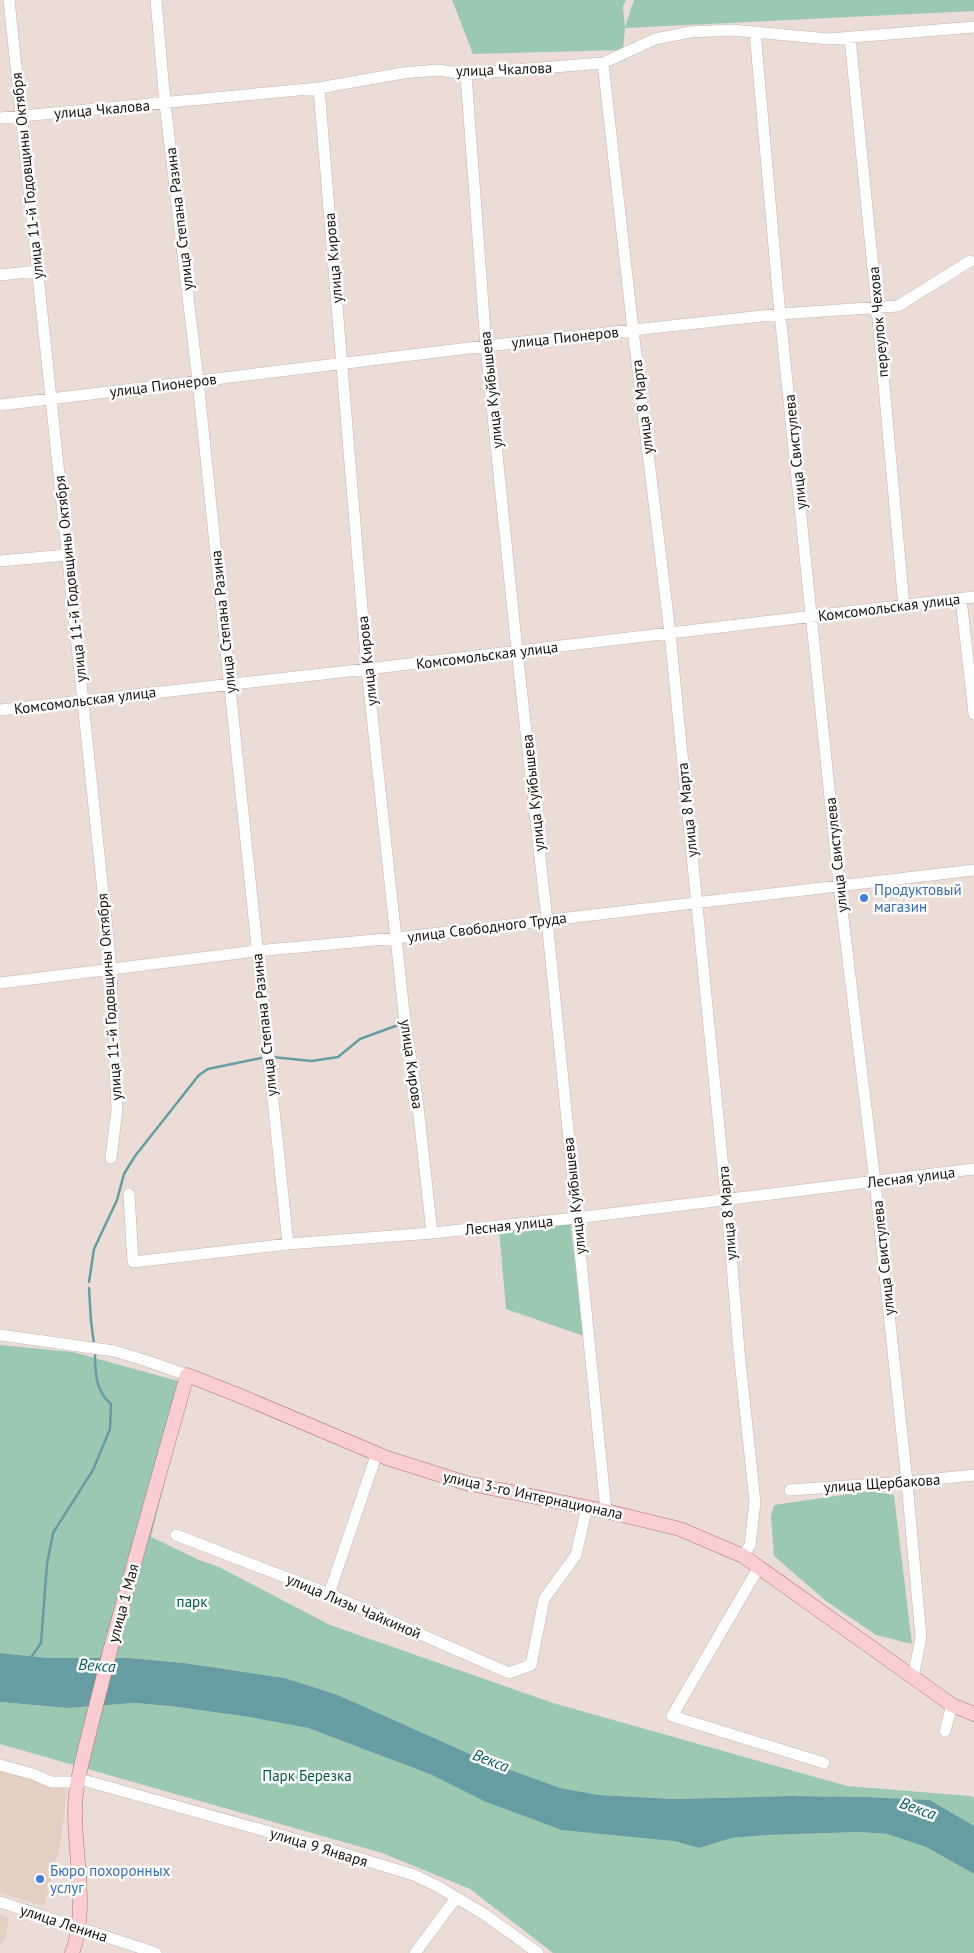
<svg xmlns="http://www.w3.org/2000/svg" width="974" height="1953" font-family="'PT Sans',sans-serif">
  <rect width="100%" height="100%" fill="#ebddd5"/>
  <path fill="#e4cfc3" d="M 0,1768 L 68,1785 L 60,1844 L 44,1906 L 0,1893 Z
    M 0,1914 L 9,1917 L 6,1935 L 0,1945 Z"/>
  <path fill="#9bc8b1" d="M 452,0 L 626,0 L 623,7 L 625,27 L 634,0 L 974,0 L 974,11 L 625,28 L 623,50 L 473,54 Z
    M 570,1221 L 584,1336 L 506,1309 L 499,1229 Z
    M 0,1345 L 73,1352 L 189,1384 L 151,1537 L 199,1560 L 219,1567 L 330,1625 L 553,1703 L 847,1786 L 970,1796 L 974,1798 L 974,1826 L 930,1800 L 867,1797 L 790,1796 L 674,1799 L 599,1795 L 560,1788 L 481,1759 L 338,1695 L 285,1678 L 184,1663 L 130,1658 L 48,1658 L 0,1653 Z
    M 870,1491 L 894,1495 L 912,1644 L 876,1635 L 826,1601 L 774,1556 L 771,1516 L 774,1505 Z
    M 0,1702 L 68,1708 L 134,1703 L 170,1706 L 249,1717 L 308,1728 L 432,1775 L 486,1802 L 674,1841 L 699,1848 L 732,1838 L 767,1835 L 859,1832 L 887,1834 L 926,1847 L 974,1874 L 974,1953 L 553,1953 L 470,1889 L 382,1853 L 0,1744 Z"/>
  <path fill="#669da3" d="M 0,1653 L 48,1658 L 130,1658 L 184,1663 L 285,1678 L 338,1695 L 481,1759 L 560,1788 L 599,1795 L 674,1799 L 790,1796 L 867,1797 L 930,1800 L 974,1826 L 974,1874 L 926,1847 L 887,1834 L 859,1832 L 767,1835 L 732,1838 L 699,1848 L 674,1841 L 562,1830 L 486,1802 L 432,1775 L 308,1728 L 249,1717 L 170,1706 L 134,1703 L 68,1708 L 0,1702 Z"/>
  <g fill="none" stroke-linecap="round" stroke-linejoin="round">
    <path stroke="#669da3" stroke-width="2.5" d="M 272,1057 L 312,1061 L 338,1057 L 360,1039 L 398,1025
      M 89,1282 L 94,1249 L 117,1200 L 124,1174 L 135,1156 L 199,1075 L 208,1069 L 261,1058
      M 89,1288 L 91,1321 L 94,1344
      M 30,1659 L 41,1643 L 47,1564 L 53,1533 L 93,1470 L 110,1429 L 111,1404 C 95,1391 95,1371 95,1352"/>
    <defs>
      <path id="minor" d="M 9,0 L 111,968 L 117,1109 L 111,1158
        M 156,0 L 165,103 L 198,381 L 288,1244
        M 755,32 L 780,314 L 839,885 L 875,1182 L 907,1482 L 921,1638 L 913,1677
        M 850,38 L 877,308 L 904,606
        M 603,63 L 633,330 L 670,633 L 729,1228 L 739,1351 L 755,1502 L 750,1545 L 743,1556
        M 466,74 L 486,346 L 517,651 L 547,920 L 606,1511
        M 319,88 L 367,669 L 406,1031 L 417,1097 L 432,1233
        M 0,118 L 319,88 L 403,73 L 438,70 L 466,74 L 603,63 L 655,39 L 690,32 L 732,30 L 829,39 L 974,27
        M 0,275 L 37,271
        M 0,405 L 486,346 L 780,314 L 898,306 L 970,261
        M 0,561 L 67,555
        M 961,599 L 974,714
        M 0,710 L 367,669 L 974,597
        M 0,983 L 256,951 L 397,938 L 974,870
        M 129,1194 L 133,1262 L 288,1244 L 432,1233 L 576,1218 L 974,1169
        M 0,1335 L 114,1351 L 147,1361 L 187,1375
        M 790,1490 L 907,1482 L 974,1475
        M 176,1535 L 329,1594 L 509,1673 L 531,1665 L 544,1599 L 576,1555 L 587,1507
        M 759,1567 L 672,1716 L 824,1763
        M 329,1594 L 377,1453
        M 945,1731 L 952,1705
        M 0,1765 L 33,1774 L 51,1782 L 71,1782
        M 83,1780 L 312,1844 L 414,1875 L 437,1886 L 484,1914 L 538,1953
        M 0,1902 L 156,1953
        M 415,1953 L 456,1898"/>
      <path id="major" d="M 72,1953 C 92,1902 67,1834 78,1780 C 86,1742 97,1704 106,1666 C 132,1569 160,1472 187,1375 L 238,1395 L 387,1458 L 466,1483 L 606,1511 L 680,1529 L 743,1556 L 952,1705 L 974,1714"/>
    </defs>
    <use href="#minor" stroke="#c3b5ae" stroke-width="12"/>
    <use href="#major" stroke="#a87678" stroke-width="15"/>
    <use href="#minor" stroke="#fff" stroke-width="11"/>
    <use href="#major" stroke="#facdd0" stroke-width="14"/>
  </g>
  <g fill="#3f7fe0" stroke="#fff" stroke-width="2">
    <circle cx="864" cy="898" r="5"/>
    <circle cx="40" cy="1879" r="5"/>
  </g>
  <g text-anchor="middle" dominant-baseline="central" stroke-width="5" stroke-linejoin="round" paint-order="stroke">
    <g font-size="15" fill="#16120f" stroke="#fff">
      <text transform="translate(504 69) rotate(-2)">улица Чкалова</text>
      <text transform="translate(102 109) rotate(-5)">улица Чкалова</text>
      <text transform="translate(27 176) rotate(-96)">улица 11-й Годовщины Октября</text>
      <text transform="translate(179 219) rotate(-97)">улица Степана Разина</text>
      <text transform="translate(333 258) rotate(-95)">улица Кирова</text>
      <text transform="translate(878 322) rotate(-95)">переулок Чехова</text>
      <text transform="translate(565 337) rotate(-6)">улица Пионеров</text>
      <text transform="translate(163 385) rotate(-7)">улица Пионеров</text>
      <text transform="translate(491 390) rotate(-96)">улица Куйбышева</text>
      <text transform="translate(642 407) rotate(-97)">улица 8 Марта</text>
      <text transform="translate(795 452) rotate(-96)">улица Свистулева</text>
      <text transform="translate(70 579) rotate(-96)">улица 11-й Годовщины Октября</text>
      <text transform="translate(889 607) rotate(-7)">Комсомольская улица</text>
      <text transform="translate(223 622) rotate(-96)">улица Степана Разина</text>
      <text transform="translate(487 655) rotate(-7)">Комсомольская улица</text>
      <text transform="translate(367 661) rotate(-96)">улица Кирова</text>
      <text transform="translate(85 700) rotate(-7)">Комсомольская улица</text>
      <text transform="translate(533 793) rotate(-96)">улица Куйбышева</text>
      <text transform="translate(687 810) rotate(-96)">улица 8 Марта</text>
      <text transform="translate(836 855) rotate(-96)">улица Свистулева</text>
      <text transform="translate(487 927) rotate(-7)">улица Свободного Труда</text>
      <text transform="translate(109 997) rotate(-94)">улица 11-й Годовщины Октября</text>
      <text transform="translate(264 1025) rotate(-96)">улица Степана Разина</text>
      <text transform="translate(412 1064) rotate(82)">улица Кирова</text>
      <text transform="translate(911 1177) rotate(-7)">Лесная улица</text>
      <text transform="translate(574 1196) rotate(-96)">улица Куйбышева</text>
      <text transform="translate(727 1213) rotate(-95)">улица 8 Марта</text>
      <text transform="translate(509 1225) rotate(-6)">Лесная улица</text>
      <text transform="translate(883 1258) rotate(-96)">улица Свистулева</text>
      <text transform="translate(882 1483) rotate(-4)">улица Щербакова</text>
      <text transform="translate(533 1495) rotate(12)">улица 3-го Интернационала</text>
      <text transform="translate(123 1603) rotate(-75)">улица 1 Мая</text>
      <text transform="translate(354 1606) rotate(23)">улица Лизы Чайкиной</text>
      <text transform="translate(319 1847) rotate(17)">улица 9 Января</text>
      <text transform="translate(64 1923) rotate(18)">улица Ленина</text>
    </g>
    <g font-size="15" fill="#366cbe" stroke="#fff" text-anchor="start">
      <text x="874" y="889">Продуктовый<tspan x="874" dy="17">магазин</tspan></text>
      <text x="50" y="1870">Бюро похоронных<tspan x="50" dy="17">услуг</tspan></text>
    </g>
    <g font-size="15" fill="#00593d" stroke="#fff">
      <text x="192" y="1601">парк</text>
      <text x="307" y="1775">Парк Березка</text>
    </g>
    <g font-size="16" font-style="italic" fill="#085b62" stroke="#fff">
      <text transform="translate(97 1665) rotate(4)">Векса</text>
      <text transform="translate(491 1760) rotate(21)">Векса</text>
      <text transform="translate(918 1808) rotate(20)">Векса</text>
    </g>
  </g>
</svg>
